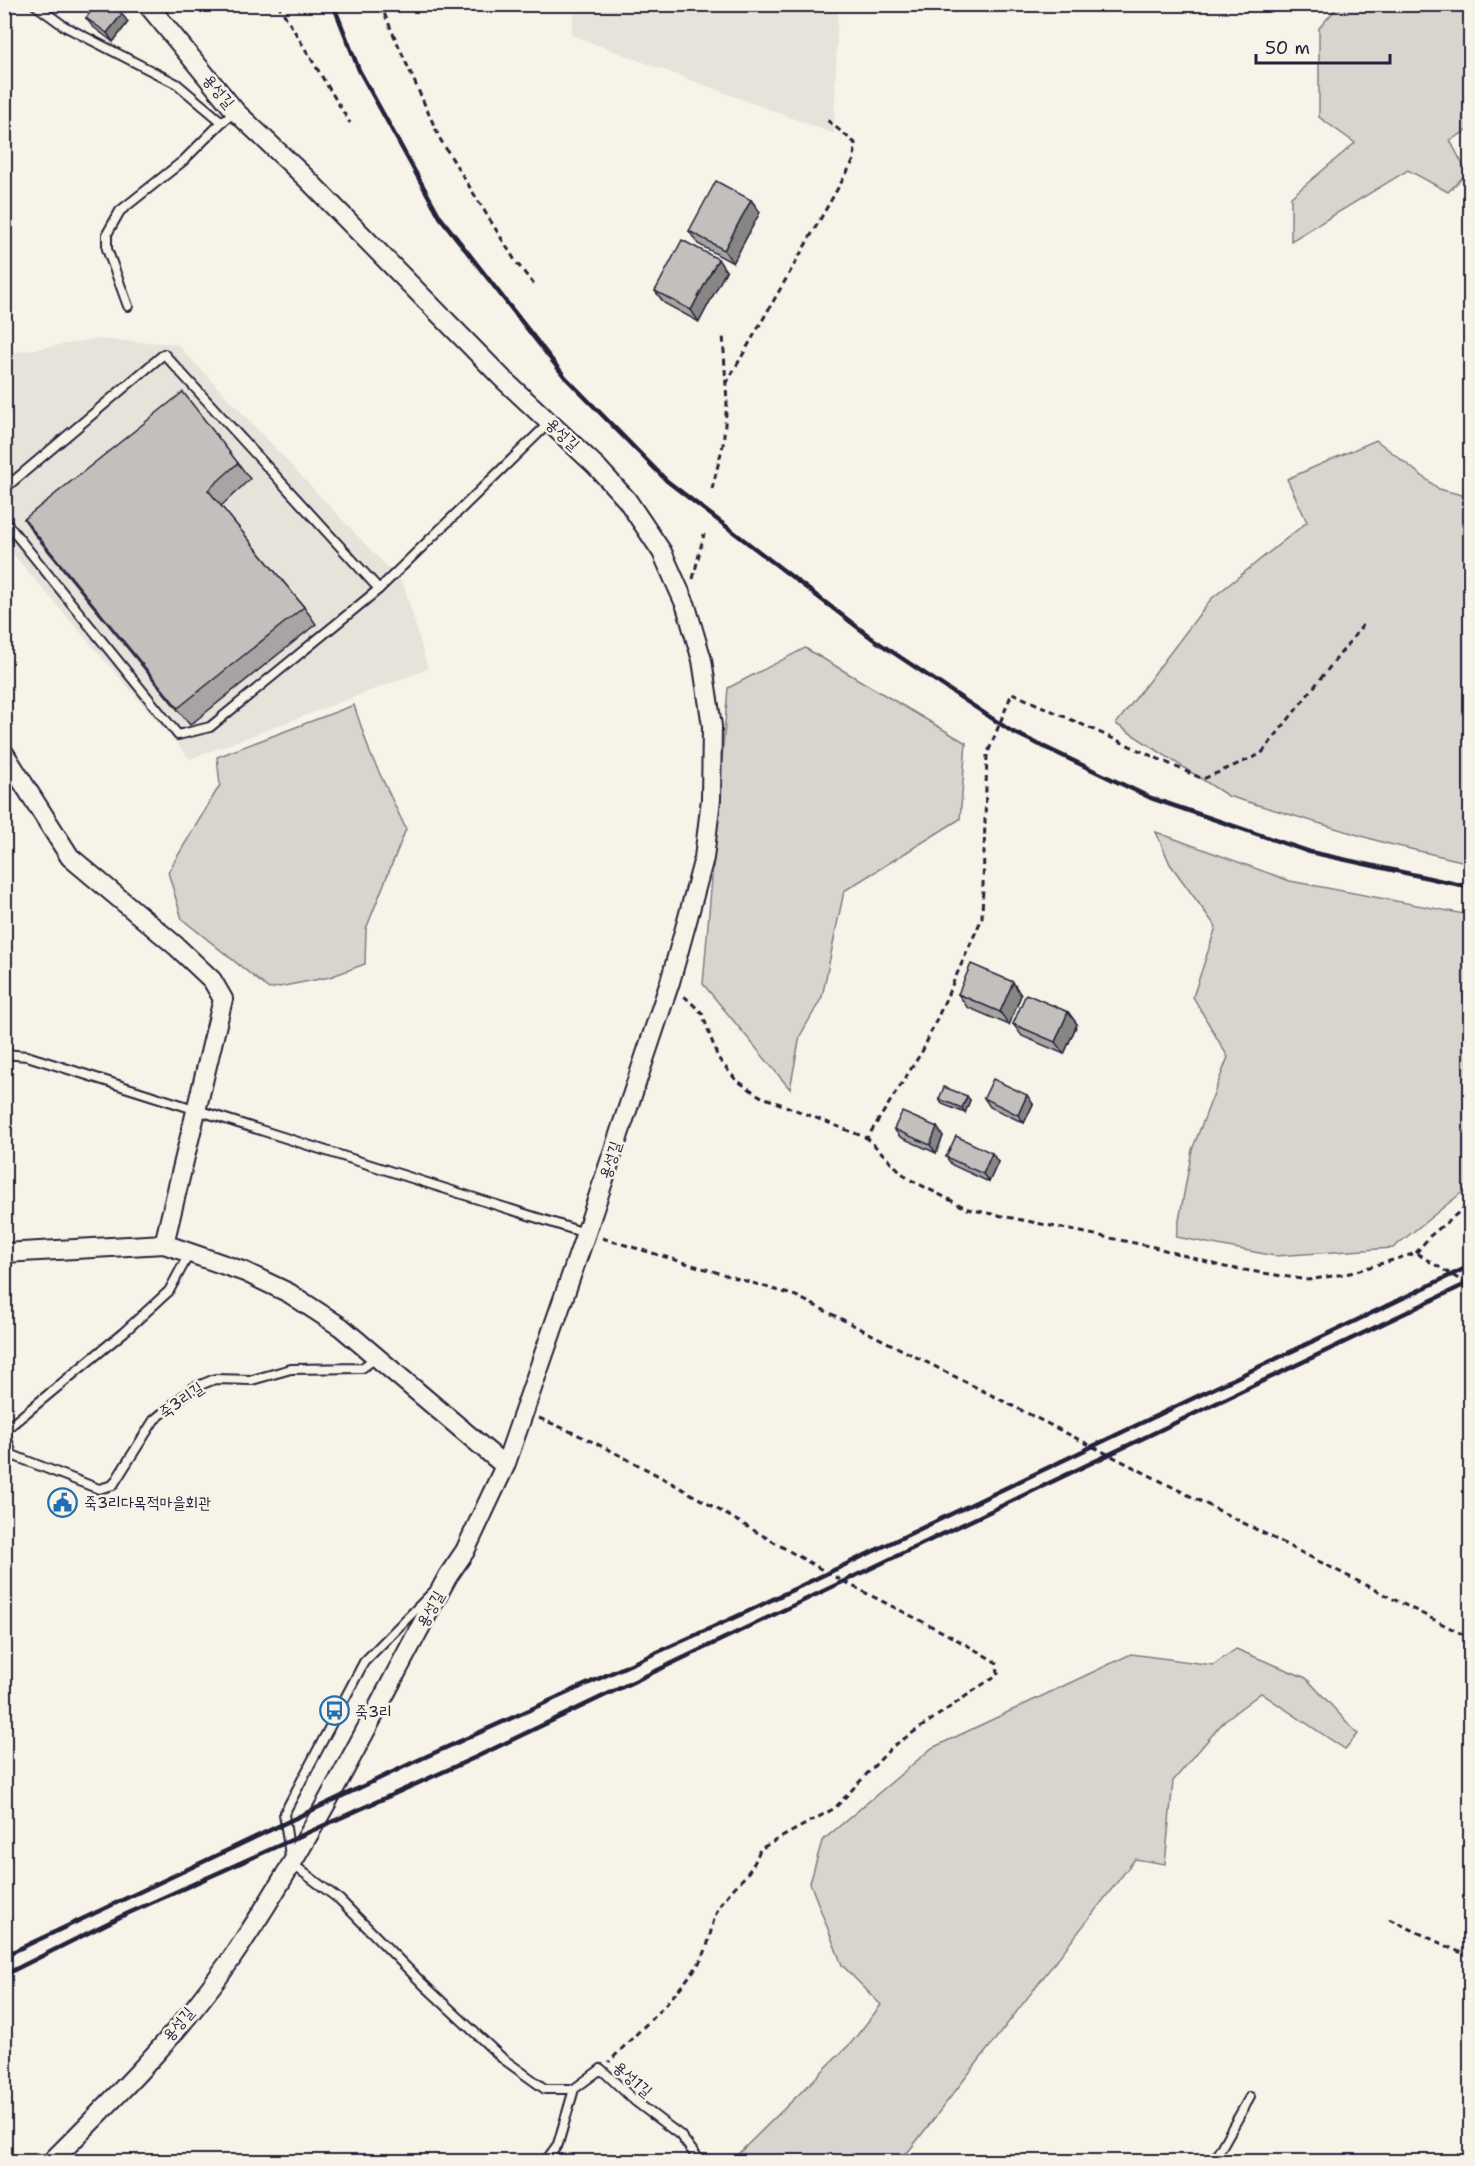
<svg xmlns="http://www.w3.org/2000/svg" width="1475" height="2166" font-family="'Shantell Sans','Poor Story',sans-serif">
  <rect width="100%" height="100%" fill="#f7f3e8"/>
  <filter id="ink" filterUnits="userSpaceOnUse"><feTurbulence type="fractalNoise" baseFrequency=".0167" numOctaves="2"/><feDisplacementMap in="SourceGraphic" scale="12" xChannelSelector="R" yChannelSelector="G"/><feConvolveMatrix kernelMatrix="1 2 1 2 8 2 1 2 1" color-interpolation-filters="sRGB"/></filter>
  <g filter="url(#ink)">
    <path fill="#e7e3db" d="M 575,5 L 838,5 L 834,134 L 571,35 Z
      M 96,339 L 177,344 L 404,585 L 428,669 L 190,759 L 5,545 L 4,370 L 11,353 Z"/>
    <path fill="#d8d5cf" stroke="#7d7c85" stroke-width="1.5" d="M 1332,5 L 1470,5 L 1470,129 L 1450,140 L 1467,173 L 1448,192 L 1408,170 L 1291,241 L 1291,197 L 1355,143 L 1319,117 L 1319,28 L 1334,11 Z
      M 1376,440 L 1439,489 L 1470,497 L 1470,863 L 1385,843 L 1228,796 L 1116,724 L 1211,599 L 1307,522 L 1287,479 Z
      M 805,648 L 966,743 L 960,819 L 844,891 L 822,997 L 800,1036 L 790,1089 L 703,984 L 728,688 Z
      M 354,705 L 370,753 L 406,829 L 366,929 L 365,964 L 330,977 L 269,989 L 182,919 L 168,872 L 220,785 L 217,757 Z
      M 1156,832 L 1290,881 L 1470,915 L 1470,1186 L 1393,1248 L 1275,1256 L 1176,1237 L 1192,1150 L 1228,1057 L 1193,997 L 1216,927 L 1170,864 Z
      M 1236,1649 L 1306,1678 L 1358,1734 L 1345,1749 L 1261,1693 L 1225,1720 L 1173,1781 L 1165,1864 L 1135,1859 L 908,2152 L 880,2162 L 731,2161 L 851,2043 L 881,2005 L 842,1965 L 810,1883 L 822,1841 L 932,1748 L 1131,1654 L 1213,1665 Z"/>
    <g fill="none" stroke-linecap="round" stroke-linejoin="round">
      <defs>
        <path id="service" d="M 34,4 L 64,26 L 177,84 L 222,122
          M 128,306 L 107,249 L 107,234 L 120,211 L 183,161 L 222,122 L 235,112
          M 4,489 L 164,354 L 379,589
          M 4,520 L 178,735 L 210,727 L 379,589 L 549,423
          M 4,1054 L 27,1056 L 585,1233
          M 4,1429 L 12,1455 L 99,1489 L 113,1485 L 154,1420 L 193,1388 L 215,1379 L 252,1380 L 291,1369 L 362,1368 L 377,1357
          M 4,1431 L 124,1332 L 169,1291 L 189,1254
          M 432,1593 L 364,1662 L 284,1814 L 291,1863 L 340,1900 L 423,1984 L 502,2058 L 545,2089 L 574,2089
          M 545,2162 L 558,2144 L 574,2089 L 601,2069 L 635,2101 L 680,2135 L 701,2162
          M 1213,2162 L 1250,2097"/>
        <path id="tertiary" d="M 4,753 L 70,857 L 176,946 L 212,980 L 223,999 L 164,1244
          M 4,1253 L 164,1244 L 245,1272 L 289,1293 L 341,1327 L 505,1466
          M 51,2162 C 114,2099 178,2035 229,1962 C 313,1841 377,1705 448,1576 L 465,1551 L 505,1466 L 586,1233 L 670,982 L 687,921 L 704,858 L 711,799 L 712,726 L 702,660 L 686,606 L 662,552 L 627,500 L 596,466 L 504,380 L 307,179 L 236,112 L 147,4"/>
      </defs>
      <use href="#service" stroke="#22223b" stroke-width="12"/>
      <use href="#tertiary" stroke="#22223b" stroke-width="22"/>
      <path stroke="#22223b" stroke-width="3" stroke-dasharray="6 4.5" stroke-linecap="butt" d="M 278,4 L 350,123
        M 380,4 L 440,139 L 516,262 L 535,286
        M 726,384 L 854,160 L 855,143 L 827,120
        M 712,489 L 723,445 L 727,403 L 723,334
        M 693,579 L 704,534
        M 1363,625 L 1261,754 L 1203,779 L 1012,693 L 987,755 L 982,918 L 923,1050 L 867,1138 L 907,1178 L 968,1209 L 1154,1247 L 1225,1267 L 1308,1280 L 1350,1273 L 1416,1253 L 1470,1286
        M 684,996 L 702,1013 L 718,1058 L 736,1080 L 760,1096 L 867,1138
        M 602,1238 L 796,1296 L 1470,1638
        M 1416,1253 L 1430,1236 L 1470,1203
        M 539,1418 C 640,1459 733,1520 828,1573 C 884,1604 943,1629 997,1663 L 998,1674 L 892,1747 L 835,1808 L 760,1849 C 751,1877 736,1882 721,1904 C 710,1921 711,1944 701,1960 C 676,1998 640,2029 609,2062
        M 1389,1919 L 1470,1957"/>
      <use href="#service" stroke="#f7f3e8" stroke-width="8"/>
      <use href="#tertiary" stroke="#f7f3e8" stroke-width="18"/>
      <path stroke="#22223b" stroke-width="4.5" d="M 333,4 L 359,70 L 440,217 L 565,377 L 667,481 L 873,639 L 1011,731 L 1151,798 L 1310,852 L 1470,887
        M 4,1956 L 414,1762 L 742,1614 L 1470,1266
        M 4,1975 L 122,1916 L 474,1758 L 1470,1282"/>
    </g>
    <path fill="#a7a4a3" stroke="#22223b" stroke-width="1.5" d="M 86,18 L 128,22 L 113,42 L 92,26 Z
      M 751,200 L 760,212 L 733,263 L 698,244 L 689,231 Z
      M 726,271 L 699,322 L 664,303 L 655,291 Z
      M 238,463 L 250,479 L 221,506 L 304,607 L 316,624 L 190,725 L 35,535 L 24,519 Z
      M 958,994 L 1021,995 L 1009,1025 L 967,1007 Z
      M 1068,1012 L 1077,1024 L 1064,1054 L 1022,1036 L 1013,1024 Z
      M 984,1098 L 1033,1104 L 1024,1123 L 990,1107 Z
      M 939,1099 L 970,1100 L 965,1113 L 942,1104 Z
      M 894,1129 L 943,1136 L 936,1153 L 900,1137 Z
      M 946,1157 L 998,1162 L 989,1182 L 952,1165 Z"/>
    <path fill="#888684" stroke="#22223b" stroke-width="1.5" d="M 122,14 L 128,22 L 113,42 L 107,33 Z
      M 751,200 L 760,212 L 733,263 L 724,250 Z
      M 718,259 L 726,271 L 699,322 L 691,310 Z
      M 1013,982 L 1021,995 L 1009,1025 L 1000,1012 Z
      M 1068,1012 L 1077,1024 L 1064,1054 L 1055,1042 Z
      M 1027,1095 L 1033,1104 L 1024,1123 L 1018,1115 Z
      M 967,1096 L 970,1100 L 965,1113 L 962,1108 Z
      M 937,1127 L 943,1136 L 936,1153 L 930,1145 Z
      M 992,1153 L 998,1162 L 989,1182 L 983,1174 Z"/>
    <path fill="#c2bfbd" stroke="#22223b" stroke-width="1.5" d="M 96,4 L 110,4 L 122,14 L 107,33 L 86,18 Z
      M 716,181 L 751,200 L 724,250 L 689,231 Z
      M 682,240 L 718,259 L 691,310 L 655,291 Z
      M 183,392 L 238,463 L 208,490 L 304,607 L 178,708 L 24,519 Z
      M 971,964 L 1013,982 L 1000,1012 L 958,994 Z
      M 1026,994 L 1068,1012 L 1055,1042 L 1013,1024 Z
      M 993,1079 L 1027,1095 L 1018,1115 L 984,1098 Z
      M 944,1087 L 967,1096 L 962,1108 L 939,1099 Z
      M 902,1112 L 937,1127 L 930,1145 L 894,1129 Z
      M 956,1136 L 992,1153 L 983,1174 L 946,1157 Z"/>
  </g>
  <defs>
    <symbol id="civic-ring" viewBox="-11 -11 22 22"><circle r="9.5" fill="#f7f3e8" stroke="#1f6fb2" stroke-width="1.5"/><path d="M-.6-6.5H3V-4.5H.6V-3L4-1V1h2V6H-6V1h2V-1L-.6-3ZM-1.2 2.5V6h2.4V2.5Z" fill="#1f6fb2"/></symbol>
    <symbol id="bus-ring" viewBox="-11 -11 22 22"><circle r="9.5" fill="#f7f3e8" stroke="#1f6fb2" stroke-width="1.5"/><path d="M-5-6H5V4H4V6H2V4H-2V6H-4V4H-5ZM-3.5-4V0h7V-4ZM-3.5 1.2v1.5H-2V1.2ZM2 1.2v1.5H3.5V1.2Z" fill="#1f6fb2"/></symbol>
  </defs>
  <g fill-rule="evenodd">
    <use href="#civic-ring" x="46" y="1486" width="33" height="33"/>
    <use href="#bus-ring" x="318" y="1694" width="33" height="33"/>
  </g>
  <g text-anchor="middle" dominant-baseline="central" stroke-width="5" stroke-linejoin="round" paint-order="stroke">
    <g font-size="16" fill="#22223b" stroke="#f7f3e8">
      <text transform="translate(219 91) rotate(50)">용성길</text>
      <text transform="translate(563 434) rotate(43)">용성길</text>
      <text transform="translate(610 1160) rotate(-72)">용성길</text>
      <text transform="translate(181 1400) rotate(-35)">죽3리길</text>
      <text transform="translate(430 1609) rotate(-61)">용성길</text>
      <text transform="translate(178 2024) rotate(-50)">용성길</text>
      <text transform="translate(633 2079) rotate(41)">용성1길</text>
    </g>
    <g font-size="16" fill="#22223b" stroke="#f7f3e8" text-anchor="start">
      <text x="84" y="1502">죽3리다목적마을회관</text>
      <text x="355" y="1711">죽3리</text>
    </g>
  </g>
  <rect width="1475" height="2166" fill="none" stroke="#f7f3e8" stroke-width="24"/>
  <rect x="12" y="12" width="1451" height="2142" fill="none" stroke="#22223b" stroke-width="2" filter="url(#ink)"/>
  <path d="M1256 54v9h134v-9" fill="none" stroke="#22223b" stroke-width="3"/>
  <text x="1265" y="54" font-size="18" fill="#22223b" stroke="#f7f3e8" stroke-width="4.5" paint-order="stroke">50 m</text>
</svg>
